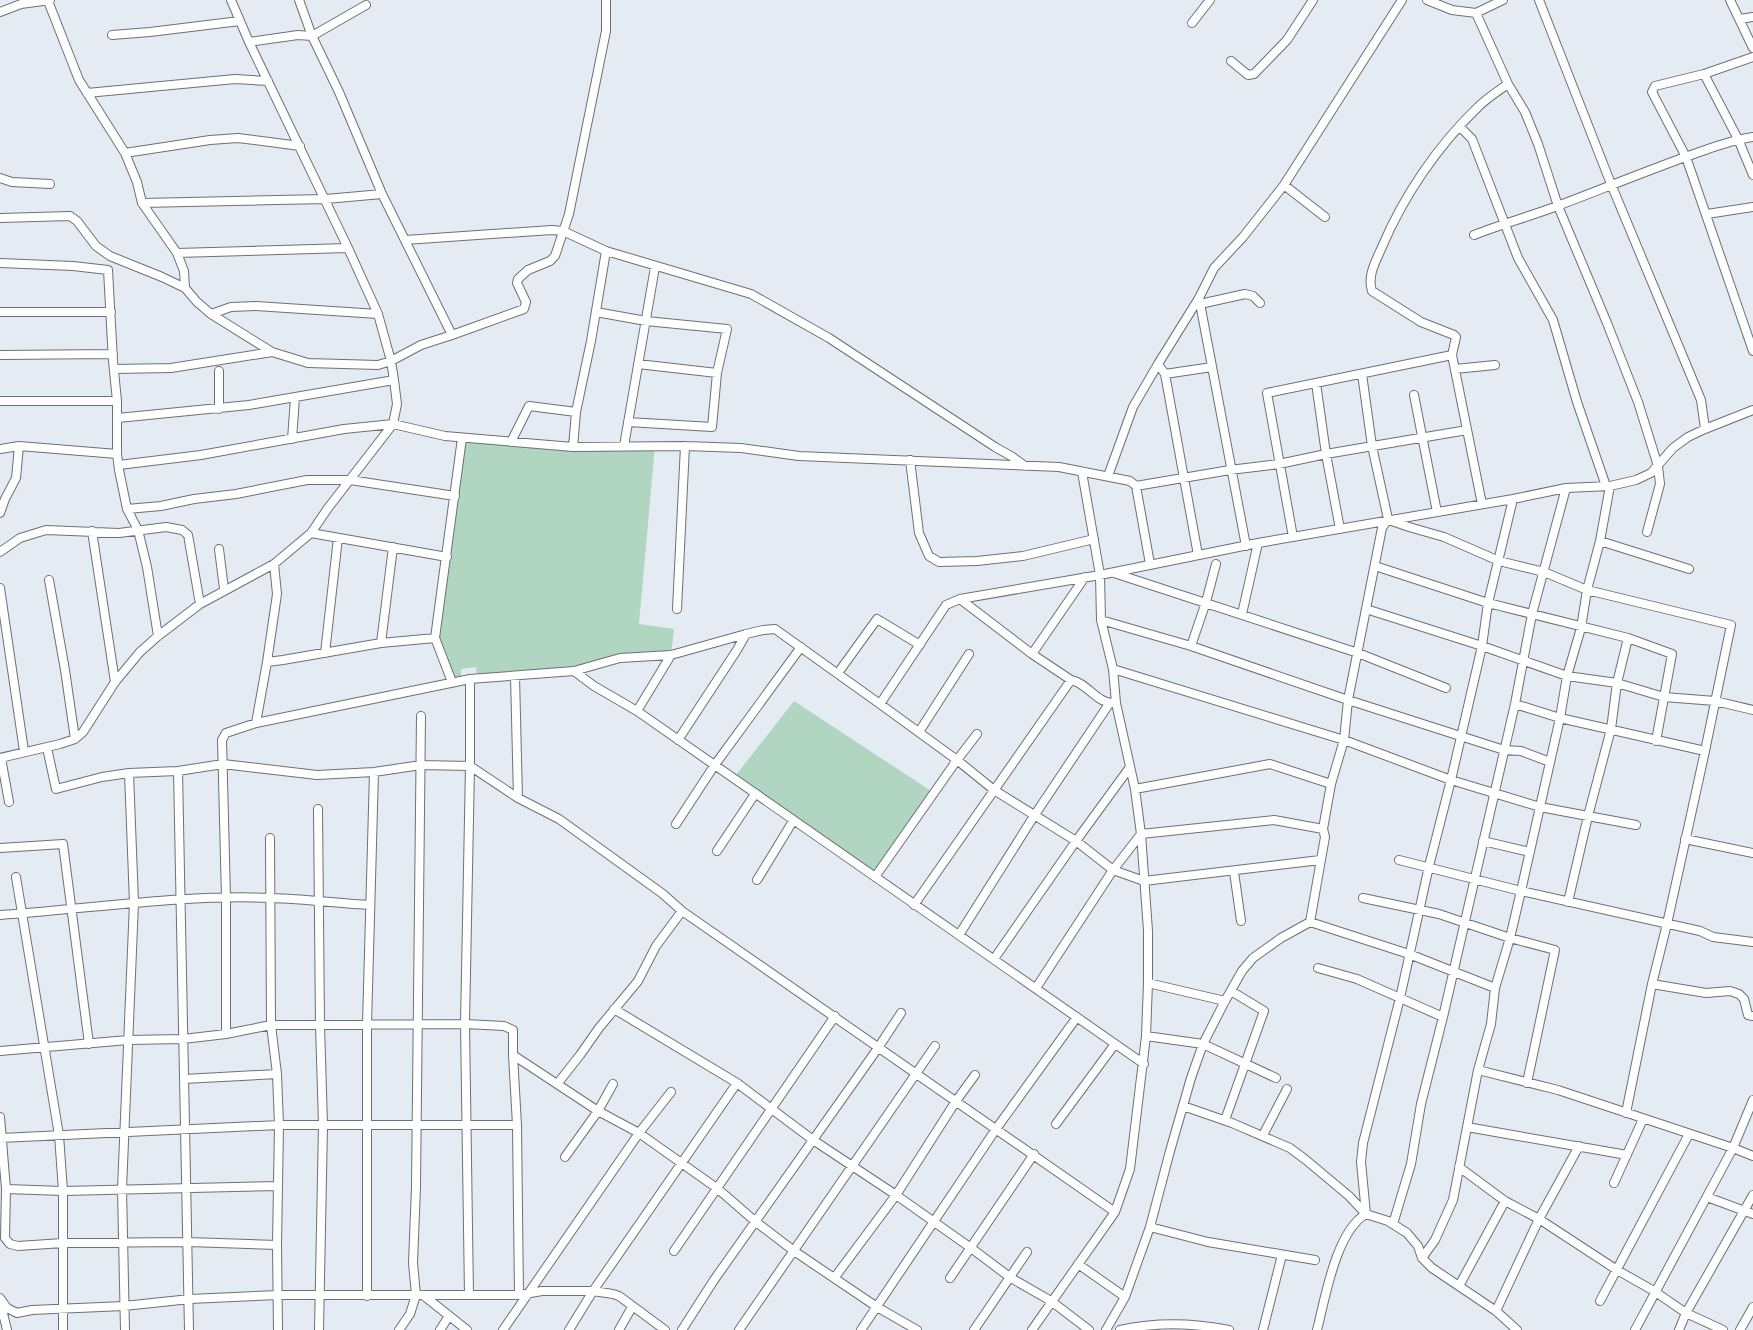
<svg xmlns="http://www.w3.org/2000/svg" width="1753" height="1330" font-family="'IBM Plex Sans',sans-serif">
  <rect width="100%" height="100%" fill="#e4ebf2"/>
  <path fill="#b0d5c1" d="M 462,438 L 560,446 L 655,445 L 639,624 L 674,629 L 671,655 L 647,655 L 574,671 L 477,678 L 476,667 L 461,669 L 461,680 L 452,682 L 435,638 Z
    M 794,701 L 934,793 L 875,877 L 733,779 Z"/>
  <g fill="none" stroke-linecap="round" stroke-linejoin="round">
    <defs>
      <path id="street" d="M 299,0 L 312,36 L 339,92 L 382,194 L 452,335
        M 1427,0 L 1452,10 L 1476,13 L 1503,0
        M 1539,0 L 1611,184 L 1701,400 L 1705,429
        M 1730,0 L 1753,48
        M 48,1 L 79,80 L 125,153 L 137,182 L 142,203 L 177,253 L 184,271 L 185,288 L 197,302 L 211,314 L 272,352 L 308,363 L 378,365 L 391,361 L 421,345 L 452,335 L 524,309 L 526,302 L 517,283 L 518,279 L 528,270 L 550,261 L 555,256 L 569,214 L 606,31 L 606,0
        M 0,12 L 21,4 L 50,0
        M 1476,13 L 1508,84 L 1525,112 L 1538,144 L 1558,206 L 1607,323 L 1638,402 L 1658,466 L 1660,484 L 1647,532
        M 1740,19 L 1753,17
        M 1192,23 L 1210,0
        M 112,35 L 150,32 L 240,21
        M 249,42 L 298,35 L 312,36 L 366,5
        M 1753,57 L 1704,74 L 1738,139 L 1753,175
        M 1231,61 L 1248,75 L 1254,74 L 1287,40 L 1313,0
        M 1704,74 L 1655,86 L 1652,92 L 1686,157 L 1753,351
        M 87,93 L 235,79 L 268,81
        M 1460,127 L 1472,139 L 1518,258 L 1553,320 L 1577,402 L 1606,486
        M 125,153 L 210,140 L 238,138 L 300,146
        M 0,178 L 12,182 L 50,184
        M 1284,185 L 1325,217
        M 142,203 L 326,199 L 382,194
        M 1707,214 L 1753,207
        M 0,218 L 70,216 L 77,221 L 96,246 L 110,256 L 162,277 L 185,288
        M 1474,235 C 1502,224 1531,216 1560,205 C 1602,189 1644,172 1688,156 C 1709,149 1730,140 1753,137
        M 405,240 L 552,230 L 563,231 L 606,251 L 751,294 L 829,338 L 995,447 L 1011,456 L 1025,466
        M 177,253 L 348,248
        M 0,263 L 73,266 L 108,270 L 113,361 L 117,401 L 117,454 L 119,470 L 127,509 L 138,530 L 147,567 L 158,636
        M 1199,298 L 1246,546
        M 1200,304 L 1245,294 L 1253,296 L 1260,303
        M 0,312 L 111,312
        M 596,312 L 646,321 L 727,329 L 717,373 L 638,364
        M 211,314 L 231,307 L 256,306 L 378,314
        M 0,355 L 113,354
        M 1452,355 L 1482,504
        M 1158,364 L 1165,374 L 1198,555
        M 114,369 L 171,368 L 272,352
        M 1455,369 L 1495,365
        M 219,371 L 219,409
        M 1165,374 L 1212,367
        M 1316,383 L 1326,454 L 1340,529
        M 1414,395 L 1437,512
        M 0,401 L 117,401
        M 118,418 L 249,405 L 394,380
        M 628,422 L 712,427 L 717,373
        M 292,439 L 295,398
        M 511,442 L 529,406 L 576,412
        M 624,446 L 655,267
        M 573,447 L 576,412 L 591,341 L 606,251
        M 0,449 L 19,446 L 117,454
        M 910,460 L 919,533 L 929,556 L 939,562 L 977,561 L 1023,556 L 1094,539
        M 119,465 L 201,455 L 344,429 L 393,424 L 445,436 L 573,447 L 685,446 L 741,448 L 799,456 L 1059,467 L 1130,481 L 1136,486 L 1230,470 L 1279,464 L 1326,454 L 1467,430
        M 1108,476 L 1133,407 L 1158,364 L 1199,298 L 1214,268 L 1243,237 L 1284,185 L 1402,0
        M 1136,486 L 1150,564
        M 127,509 L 161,506 L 194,499 L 236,494 L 307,480 L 350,480 L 455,496
        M 0,513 L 5,499 L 16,478 L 19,446
        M 1389,520 L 1409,527 L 1444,537 L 1499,561 L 1544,572 L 1587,590 L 1731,625 L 1705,751 L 1667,924 L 1652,984 L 1626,1113
        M 92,531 L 115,682
        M 311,533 L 447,557
        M 1293,537 L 1267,393 L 1452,355 L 1456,337 L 1454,335 L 1421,322 L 1372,291 C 1367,275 1376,261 1382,247 C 1403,197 1438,145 1478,107 C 1487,98 1498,91 1508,84
        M 1600,541 L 1689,569
        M 219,549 L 224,589
        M 0,552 L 20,538 L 46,530 L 119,533 L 166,527 L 182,530 L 188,535 L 200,604
        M 1375,566 L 1488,603 L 1628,638 L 1672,654 L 1656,741
        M 1114,573 L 1358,653 L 1446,688
        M 49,580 L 65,670 L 75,739
        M 0,588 L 24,751
        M 960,599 L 1032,654 L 1071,680
        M 677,609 L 685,446
        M 1366,609 L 1482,646 L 1567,676 L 1617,683 L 1664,697 L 1715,701 L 1753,710
        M 1242,614 L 1258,543
        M 1101,620 L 1191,646 L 1348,700 L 1504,750 L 1521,751 L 1550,762
        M 435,638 L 462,438
        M 381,643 L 393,547
        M 1191,646 L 1206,602 L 1216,564
        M 325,653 L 338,538
        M 1032,654 L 1085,577
        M 267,662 L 283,660 L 381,643 L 435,638 L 452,682
        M 1113,669 L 1344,740 L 1451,780 L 1540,807 L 1636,825
        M 574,671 L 620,658 L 671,655 L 746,634 L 763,630 L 775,629 L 880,704 L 957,760 L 994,790 L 1076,841 L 1113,870 L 1144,881 L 1320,860
        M 838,673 L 877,619 L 920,645
        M 515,676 L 518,798
        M 880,704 L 946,605 L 960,599 L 1100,575 L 1258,543 L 1513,499 L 1566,488 L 1610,486 L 1636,480 L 1651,473 L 1673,448 L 1688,437 L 1705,429 L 1753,410
        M 1515,704 L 1560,718 L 1705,751
        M 637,711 L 671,655
        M 256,723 L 267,662 L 277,594 L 274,564
        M 919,732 L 969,654
        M 678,740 L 737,650 L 746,634
        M 47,748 L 56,789 L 102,777 L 129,773 L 178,771 L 223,764 L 317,775 L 374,772 L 421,765 L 470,766 L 518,798 L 559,819 L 663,894 L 682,911 L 1115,1212
        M 0,758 L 60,744 L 75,739 L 83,732 L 115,682 L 140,652 L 158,636 L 200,604 L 274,564 L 311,533 L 328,508 L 393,424 L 397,404 L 394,380 L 391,361 L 378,314 L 348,248 L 249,42 L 231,0
        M 1,758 L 9,802
        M 178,771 L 189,1330
        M 1135,789 L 1270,764 L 1331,784
        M 318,809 L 320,1025 L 323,1125 L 319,1330
        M 676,824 L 714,766 L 801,647
        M 270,838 L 271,1025 L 277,1074 L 279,1125 L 277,1245 L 278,1330
        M 1685,839 L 1753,853
        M 1483,841 L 1530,852
        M 0,848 L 63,844 L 89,1044
        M 717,851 L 755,794
        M 1399,860 L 1521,891 L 1700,931 L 1713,937 L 1753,942
        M 1234,872 L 1241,921
        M 16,877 L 59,1135 L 63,1191 L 63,1330
        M 875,877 L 957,760 L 977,734
        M 757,880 L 793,821
        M 1363,898 L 1439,914 L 1510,938 L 1555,950 L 1527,1083
        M 1568,902 L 1588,816 L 1611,729 L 1617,683 L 1628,638
        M 914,905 L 1071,680 C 1088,683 1097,705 1116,703
        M 0,915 C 90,909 181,894 271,898 C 304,899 337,903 370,905
        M 1310,922 L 1325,837 L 1323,829 L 1331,784 L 1344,740 L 1348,700 L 1382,528 L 1388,519 L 1372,446 L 1362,374
        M 959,935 L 1034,816 L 1109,704
        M 994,959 L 1076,841 L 1130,767
        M 1318,968 L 1357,979 L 1443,1017
        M 1148,983 L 1225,1001
        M 1652,984 L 1706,993 L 1730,991 L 1739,994 L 1744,999 L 1748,1015 L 1753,1016
        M 1036,988 L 1113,870 L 1141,834 L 1274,820 L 1323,829
        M 614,1009 L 737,1083 L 813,1140 L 896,1195 L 971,1248 L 1011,1278 L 1051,1301 L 1089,1330
        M 226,1034 L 226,898 L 222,740 L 226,733 L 256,723 L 470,679 L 574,671 L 594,686 L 637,711 L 1144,1064
        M 1146,1036 L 1203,1044 L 1276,1078
        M 0,1051 L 128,1040 L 183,1039 L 226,1034 L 271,1025 L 465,1024 L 504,1026 L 513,1030 L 513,1055
        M 1478,1070 L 1558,1090 L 1733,1148 L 1753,1156
        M 184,1079 L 277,1074
        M 558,1083 L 580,1055 L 599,1028 L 638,981 L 656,946 L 682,911
        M 1183,1106 L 1232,1123 L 1290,1148 L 1306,1160 L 1349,1196 L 1366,1214 L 1388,1221 L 1407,1233 L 1418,1246 L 1422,1258 L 1432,1268 L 1496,1311 L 1517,1330
        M 0,1117 L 6,1189 L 5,1238 L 10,1244 L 18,1246 L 63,1243 L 188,1242 L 277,1245
        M 1225,1120 L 1264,1011 L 1231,991
        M 1056,1124 L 1115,1044
        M 1467,1127 L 1627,1155
        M 1263,1135 L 1287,1089
        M 0,1138 L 279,1125 L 517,1125
        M 565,1157 L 598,1111 L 613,1084
        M 1459,1167 L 1505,1201 L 1539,1219 L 1617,1270 L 1654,1291 L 1686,1313 L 1723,1330
        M 1614,1183 L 1643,1119
        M 6,1189 L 63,1191 L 278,1186
        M 1707,1197 L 1753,1214
        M 1393,1224 L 1411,1164 L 1421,1104 L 1443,1017 L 1515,704 L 1532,614 L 1566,488
        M 1150,1227 L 1208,1242 L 1315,1260
        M 674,1251 L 835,1016
        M 1422,1258 L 1435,1240 L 1453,1200 L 1478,1070 L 1491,1024 L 1495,988 L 1510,938 L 1521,891 L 1560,718 L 1567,676 L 1581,628 L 1587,590 L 1600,541 L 1610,486
        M 1078,1264 L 1125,1297
        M 835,1277 L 896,1195 L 956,1101 L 975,1075
        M 950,1278 L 1034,1154
        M 1459,1286 L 1505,1201
        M 423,1295 L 467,1330
        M 469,1295 L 465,1024 L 470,766 L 470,679
        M 519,1295 L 517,1125 L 513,1055 L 598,1111 L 639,1133 L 718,1189 L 756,1222 L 794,1251 L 877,1307 L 917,1330
        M 367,1296 L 367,1025 L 374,772
        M 0,1298 L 7,1308 L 17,1313 L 32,1310 L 124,1306 L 190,1299 L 278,1295 L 519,1295 L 542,1291 L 593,1291 L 613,1294 L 619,1296 L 665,1330
        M 0,1301 L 7,1330
        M 1600,1301 L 1689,1134
        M 1496,1311 L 1539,1219 L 1579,1146
        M 125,1330 L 122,1189 L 134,903 L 129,773
        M 399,1330 L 410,1314 L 416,1295 L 413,1263 L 416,1187 L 421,716
        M 440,1330 L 449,1316
        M 503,1330 L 639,1133 L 671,1092
        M 569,1330 L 593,1291 L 737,1083
        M 619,1330 L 632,1307
        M 682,1330 L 714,1280 L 878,1048 L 901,1013
        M 739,1330 L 935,1046
        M 861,1330 L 996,1129 L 1077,1017
        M 974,1330 L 1027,1252
        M 1032,1330 L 1115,1212 L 1130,1169 L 1146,1036 L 1148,983 L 1148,931 L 1141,834 L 1135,789 L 1116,703 L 1113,669 L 1101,620 L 1100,575 L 1082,472
        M 1106,1330 L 1125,1297 L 1150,1227 L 1170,1151 L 1191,1078 L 1203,1044 L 1225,1001 L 1242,971 L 1253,958 L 1281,938 L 1310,922 L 1409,954 L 1495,988
        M 1120,1330 C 1156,1322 1193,1323 1229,1330
        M 1263,1330 L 1282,1255
        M 1317,1330 C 1325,1299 1336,1231 1366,1214 L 1361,1162 L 1363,1143 L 1400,998 L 1429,866 L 1451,780 L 1482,646 L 1488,603 L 1513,499
        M 1635,1330 L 1733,1148 L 1753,1100
        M 1679,1330 L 1686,1313 L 1753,1195
        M 1740,1330 L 1753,1307"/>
    </defs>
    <use href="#street" stroke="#6b7178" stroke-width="10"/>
    <use href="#street" stroke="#fff" stroke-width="8"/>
  </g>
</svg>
